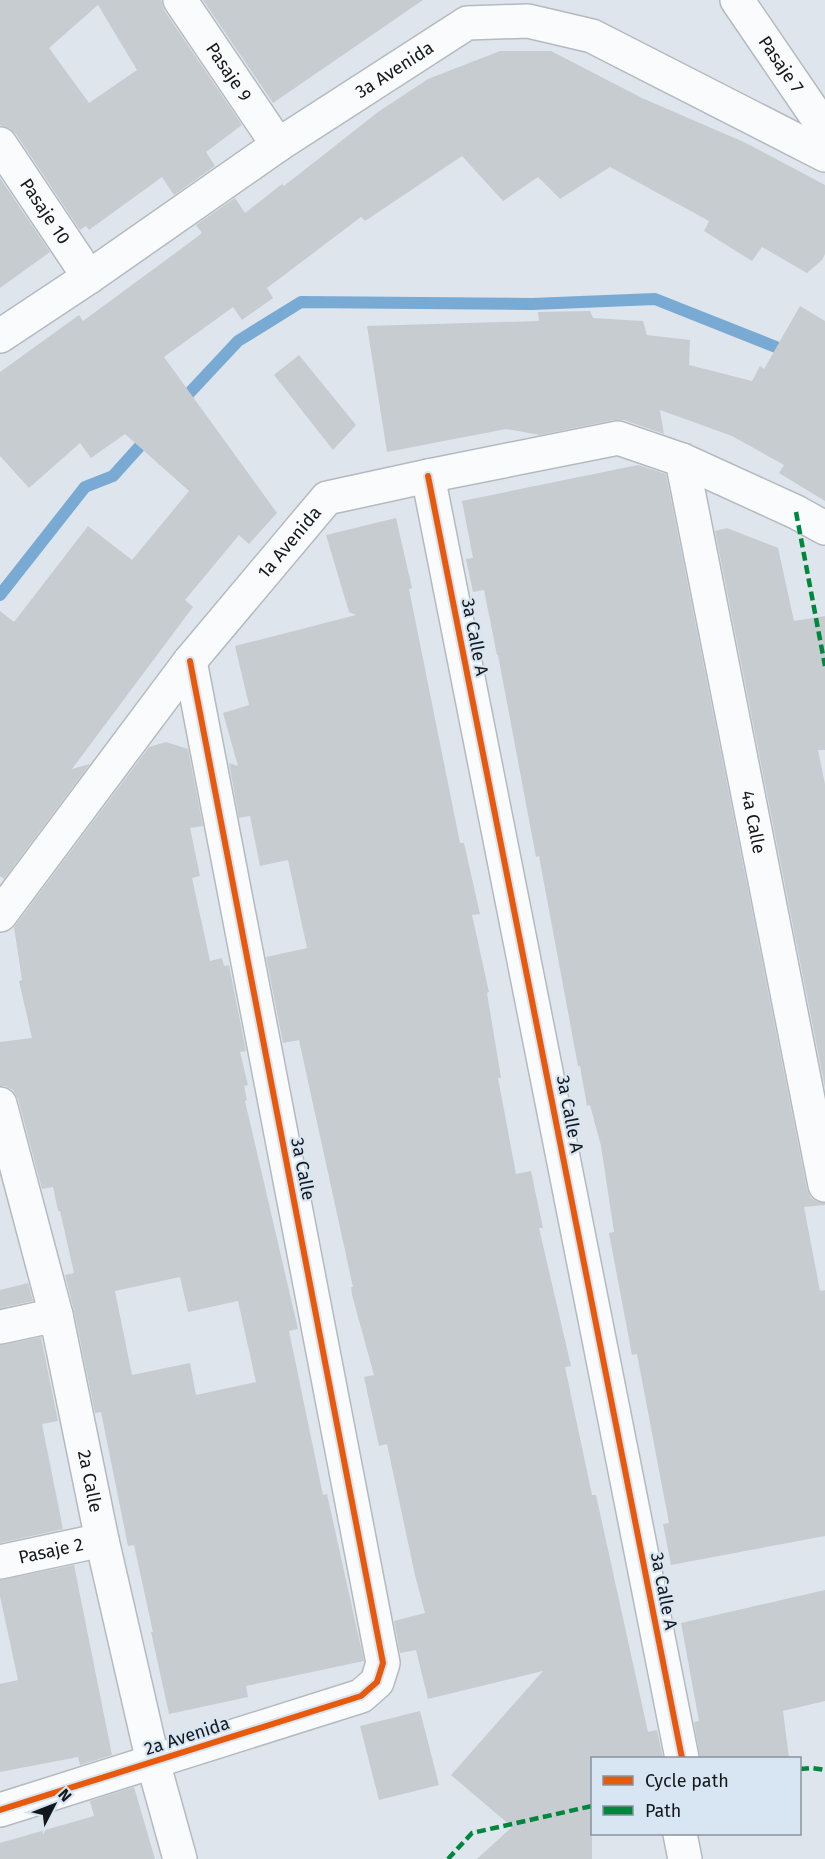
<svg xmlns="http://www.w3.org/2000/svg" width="825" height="1859" font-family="'Fira Sans',sans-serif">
  <rect width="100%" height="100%" fill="#dee5ec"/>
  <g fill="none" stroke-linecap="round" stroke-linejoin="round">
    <path stroke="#78aad4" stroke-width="12" d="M 180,403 L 238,341 L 301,302 L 532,304 L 655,299 L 791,353
      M 0,595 L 85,487 L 113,476 L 149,436"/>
  </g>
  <path fill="#c7ccd1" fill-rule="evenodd" d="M 0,0 L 161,0 L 164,10 L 242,125 L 206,152 L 215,166 L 174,195 L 162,177 L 89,230 L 86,226 L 80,230 L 16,134 L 9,128 L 0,125 ZM 98,5 L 137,70 L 89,103 L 49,48 Z
    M 203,0 L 423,0 L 273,103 Z
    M 500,51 L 551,51 L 642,98 L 746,143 L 825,185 L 825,254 L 822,260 L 807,273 L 762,247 L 752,261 L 704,231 L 709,221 L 610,167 L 560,199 L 538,177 L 503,201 L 462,156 L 365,221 L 361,217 L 267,288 L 273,298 L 242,320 L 233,307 L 164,357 L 277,513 L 249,544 L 239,535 L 185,600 L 193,607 L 72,769 L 90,764 L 4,879 L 0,876 L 0,611 L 14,622 L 88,526 L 132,560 L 189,491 L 125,434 L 91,458 L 80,443 L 29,488 L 0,456 L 0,372 L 79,315 L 83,321 L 189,243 L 202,233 L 196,225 L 235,198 L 245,213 L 282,184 L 284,186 L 378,112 L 428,79 Z
    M 0,178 L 50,252 L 0,288 Z
    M 800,306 L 825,321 L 825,501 L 779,473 L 784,465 L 732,436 L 660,410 L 664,434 L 624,420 L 614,420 L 540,435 L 506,429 L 387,452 L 367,326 L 539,321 L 538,312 L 590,311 L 593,318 L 643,321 L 647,335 L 690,340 L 689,365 L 752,381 L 760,366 L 764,369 Z
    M 299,355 L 356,425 L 333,450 L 274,375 Z
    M 638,465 L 666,474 L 807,1189 L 811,1198 L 818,1202 L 825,1203 L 825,1205 L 804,1207 L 820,1291 L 825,1290 L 825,1536 L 671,1565 L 663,1524 L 669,1523 L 637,1354 L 632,1355 L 609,1233 L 614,1232 L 601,1146 L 590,1105 L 587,1106 L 580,1066 L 578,1066 L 539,856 L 536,857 L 498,655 L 497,655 L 484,590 L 473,592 L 466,559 L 473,558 L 462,501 Z
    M 396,518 L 412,588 L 409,589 L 460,843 L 464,843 L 480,914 L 472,915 L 489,992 L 487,993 L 501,1078 L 498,1078 L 516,1174 L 531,1171 L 543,1228 L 539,1228 L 571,1366 L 565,1367 L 592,1495 L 596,1495 L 648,1732 L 657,1730 L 663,1758 L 592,1758 L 592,1859 L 477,1859 L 512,1827 L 451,1775 L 543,1671 L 428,1699 L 416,1650 L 400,1653 L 394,1621 L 425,1613 L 415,1575 L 387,1444 L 379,1446 L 364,1377 L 374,1375 L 352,1295 L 351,1287 L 353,1287 L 299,1040 L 283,1043 L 266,957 L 307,948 L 288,860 L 260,866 L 250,816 L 239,818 L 229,763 L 238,766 L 223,713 L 249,705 L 235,646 L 356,615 L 349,612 L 326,535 Z
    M 727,528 L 778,548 L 794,621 L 825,616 L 825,750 L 818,750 L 825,784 L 825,1088 L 715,531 Z
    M 166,742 L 188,749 L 203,826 L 190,828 L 200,876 L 192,878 L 210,961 L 222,958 L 224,966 L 229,965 L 246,1051 L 240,1052 L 248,1085 L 244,1086 L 247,1100 L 245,1101 L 298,1329 L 289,1331 L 323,1495 L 327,1494 L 364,1661 L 246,1686 L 248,1697 L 169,1714 L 151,1632 L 153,1632 L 134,1545 L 128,1546 L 101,1412 L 95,1413 L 74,1311 L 65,1275 L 74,1273 L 60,1211 L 58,1211 L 53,1187 L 42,1189 L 18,1099 L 13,1090 L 5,1086 L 0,1086 L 0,1042 L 32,1038 L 19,981 L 22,980 L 14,927 L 149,747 ZM 180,1277 L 188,1312 L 238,1301 L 256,1382 L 196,1395 L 190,1363 L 132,1375 L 115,1291 Z
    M 28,1283 L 33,1301 L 0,1308 L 0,1290 Z
    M 41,1337 L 58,1421 L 42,1424 L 63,1529 L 0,1543 L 0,1345 Z
    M 74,1565 L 112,1755 L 80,1765 L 78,1757 L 0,1772 L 0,1684 L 18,1680 L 0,1596 L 0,1580 Z
    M 825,1590 L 825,1701 L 783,1711 L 789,1758 L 700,1758 L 694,1722 L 699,1721 L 681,1623 Z
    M 420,1711 L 439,1785 L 379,1800 L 360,1726 Z
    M 134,1787 L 155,1859 L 0,1859 L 0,1843 L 94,1816 L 90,1801 Z"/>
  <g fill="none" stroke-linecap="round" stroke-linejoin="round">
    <defs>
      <g id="minor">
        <path id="s1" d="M 180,0 L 278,145"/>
        <path id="s2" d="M 737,0 L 825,129"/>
        <path id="s3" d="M 0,144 L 89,277"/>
        <path id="s4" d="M 0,336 L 89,277 L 278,145 L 467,23 L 528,21 L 592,36 L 825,155"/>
        <path id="s5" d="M 682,460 L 825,1185"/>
        <path d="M 428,476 L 682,1758"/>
        <path id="s6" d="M 0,915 L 190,661 L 327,498 L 428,476 L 618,438 L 682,460 L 796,512 L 825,528"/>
        <path id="s7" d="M 0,1104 L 56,1315 L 102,1540 L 153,1762 L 180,1859"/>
        <path d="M 0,1327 L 56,1315"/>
        <path id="s8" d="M 0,1562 L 102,1540"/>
        <path d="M 0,1810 L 361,1696 L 377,1682 L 383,1663 L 190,661"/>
        <path d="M 680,1834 L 685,1859"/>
      </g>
    </defs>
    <use href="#minor" stroke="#b4babf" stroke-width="36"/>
    <use href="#minor" stroke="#fafbfc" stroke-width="33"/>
    <path stroke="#00873e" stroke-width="4.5" stroke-dasharray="9 4.5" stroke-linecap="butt" d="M 796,512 L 825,666
      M 800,1769 L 812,1768 L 825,1770
      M 448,1859 L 472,1833 L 592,1806"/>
    <defs>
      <path id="cycleway" d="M 428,476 L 682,1758
        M 0,1810 L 361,1696 L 377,1682 L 383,1663 L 190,661"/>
    </defs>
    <use href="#cycleway" stroke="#d8e5f2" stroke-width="10"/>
    <use href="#cycleway" stroke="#e8590c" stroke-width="6"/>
  </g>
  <g text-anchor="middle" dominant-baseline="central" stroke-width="4.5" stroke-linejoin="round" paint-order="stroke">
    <g font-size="18" fill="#13181c" stroke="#d8e5f2">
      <text stroke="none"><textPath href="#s2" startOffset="78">Pasaje 7</textPath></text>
      <text stroke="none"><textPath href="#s4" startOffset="476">3a Avenida</textPath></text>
      <text stroke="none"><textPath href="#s1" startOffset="87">Pasaje 9</textPath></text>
      <text stroke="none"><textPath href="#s3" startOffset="81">Pasaje 10</textPath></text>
      <text stroke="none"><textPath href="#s6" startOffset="472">1a Avenida</textPath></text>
      <text transform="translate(475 637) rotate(79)">3a Calle A</text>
      <text stroke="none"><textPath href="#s5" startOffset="369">4a Calle</textPath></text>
      <text transform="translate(570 1114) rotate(79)">3a Calle A</text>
      <text transform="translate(303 1169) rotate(79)">3a Calle</text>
      <text stroke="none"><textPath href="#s7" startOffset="388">2a Calle</textPath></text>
      <text stroke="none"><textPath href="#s8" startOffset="52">Pasaje 2</textPath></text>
      <text transform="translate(664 1591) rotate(79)">3a Calle A</text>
      <text transform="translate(187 1736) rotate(-18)">2a Avenida</text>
    </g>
  </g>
  <rect x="591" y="1757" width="210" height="78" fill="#d8e5f2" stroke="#89939c" stroke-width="1.5"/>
  <rect x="603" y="1776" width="30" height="9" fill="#e8590c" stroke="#89939c" stroke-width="1.5"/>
  <text x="645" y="1787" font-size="18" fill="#13181c">Cycle path</text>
  <rect x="603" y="1806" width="30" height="9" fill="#00873e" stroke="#89939c" stroke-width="1.5"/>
  <text x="645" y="1817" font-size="18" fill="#13181c">Path</text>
  <g transform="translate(54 1805) rotate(48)" stroke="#d8e5f2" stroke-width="4.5" paint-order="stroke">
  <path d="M0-4.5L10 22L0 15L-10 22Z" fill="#13181c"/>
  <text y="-9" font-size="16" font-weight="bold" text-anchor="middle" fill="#13181c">N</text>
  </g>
</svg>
